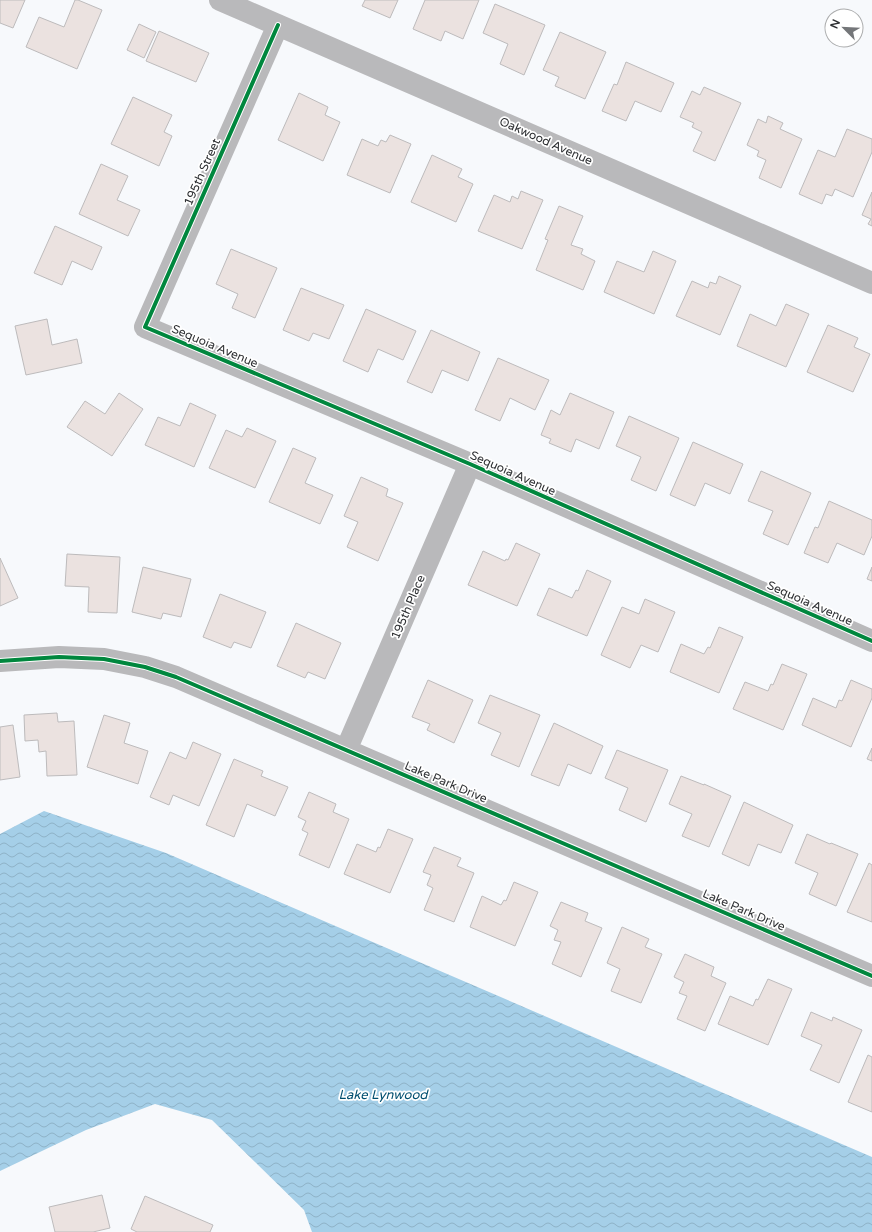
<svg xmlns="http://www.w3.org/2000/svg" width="872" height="1232" font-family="'Varela Round',sans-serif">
  <defs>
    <pattern id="water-waves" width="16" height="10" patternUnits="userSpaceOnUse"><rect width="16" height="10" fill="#a5cfe8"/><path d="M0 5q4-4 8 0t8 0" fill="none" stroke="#8eb2c7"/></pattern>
  </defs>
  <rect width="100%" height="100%" fill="#f7f9fc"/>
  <path fill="url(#water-waves)" d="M 44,811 L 166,853 L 872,1157 L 872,1232 L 312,1232 L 304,1210 L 212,1120 L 155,1104 L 86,1130 L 0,1171 L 0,834 Z"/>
  <path fill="#ebe2e0" stroke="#bdbbbc" d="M 0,0 L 25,0 L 13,28 L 0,23 Z
    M 75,0 L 78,0 L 102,10 L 77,69 L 26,47 L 39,17 L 64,27 Z
    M 365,0 L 398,0 L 390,18 L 362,6 Z
    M 425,0 L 479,0 L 463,39 L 445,31 L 441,41 L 413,29 Z
    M 495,4 L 545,25 L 524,75 L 500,64 L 508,44 L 483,33 Z
    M 139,24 L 156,32 L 144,58 L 127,50 Z
    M 159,31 L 209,53 L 196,82 L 146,61 Z
    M 560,32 L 606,52 L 585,99 L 555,86 L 559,77 L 543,70 Z
    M 626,62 L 674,83 L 661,112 L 635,101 L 626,121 L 602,111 L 614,84 L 617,85 Z
    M 704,87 L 741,103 L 715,161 L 693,151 L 702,132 L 692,127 L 694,123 L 680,117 L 692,91 L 700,95 Z
    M 299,93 L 328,107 L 325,115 L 340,122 L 323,161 L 278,140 Z
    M 133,97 L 172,115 L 164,132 L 172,136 L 159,166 L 111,144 Z
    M 768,116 L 783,123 L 780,129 L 802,139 L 781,188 L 759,178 L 766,160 L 757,156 L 759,151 L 747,145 L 758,119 L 766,123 Z
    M 847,129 L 872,139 L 872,152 L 853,197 L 835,189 L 832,196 L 826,194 L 822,204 L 799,194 L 818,150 L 835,157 Z
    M 390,135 L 411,144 L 390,193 L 347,175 L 362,139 L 378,146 L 381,140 L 386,142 Z
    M 432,155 L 462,169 L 458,177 L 473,184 L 456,222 L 411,202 Z
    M 101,164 L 128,176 L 117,200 L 140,210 L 128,236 L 79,214 Z
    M 521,191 L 543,200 L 522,249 L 478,231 L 494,195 L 510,202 L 512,196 L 518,199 Z
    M 872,192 L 872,226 L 868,224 L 871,219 L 862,215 Z
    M 559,206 L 583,216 L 571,245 L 583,249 L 581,254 L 595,261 L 583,290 L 536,270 L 548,240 L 545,239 Z
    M 55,226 L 102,247 L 92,270 L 72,261 L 62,285 L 34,273 Z
    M 231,249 L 277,268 L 255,318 L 232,308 L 238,294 L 216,284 Z
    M 653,251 L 676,261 L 654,314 L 604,292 L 617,261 L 644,272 Z
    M 719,276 L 741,286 L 720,335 L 676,316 L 692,281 L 708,288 L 710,282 L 716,284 Z
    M 301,288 L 344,305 L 329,339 L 313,333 L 309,341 L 283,330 Z
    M 786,304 L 809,314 L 786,367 L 737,346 L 750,314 L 776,326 Z
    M 366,309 L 416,331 L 403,360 L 378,349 L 368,372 L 343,361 Z
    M 47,319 L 52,345 L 77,339 L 82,363 L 26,375 L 15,326 Z
    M 828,325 L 858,338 L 854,347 L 870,354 L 853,392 L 807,372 Z
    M 431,330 L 480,352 L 468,381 L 442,370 L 432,393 L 407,382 Z
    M 498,358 L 549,380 L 535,410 L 510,398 L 500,421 L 475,410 Z
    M 119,393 L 143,409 L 112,456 L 67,427 L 85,401 L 105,414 Z
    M 570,393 L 614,412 L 599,449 L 576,439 L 571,452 L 549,443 L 551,439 L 541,435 L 551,410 L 560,415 Z
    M 190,403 L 216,415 L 194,467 L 145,445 L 158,417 L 180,426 Z
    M 629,416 L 679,438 L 656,491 L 631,480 L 641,457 L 616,446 Z
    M 247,428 L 276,441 L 255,488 L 209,468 L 226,430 L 242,437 Z
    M 693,442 L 743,464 L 730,494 L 705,483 L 695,506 L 670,495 Z
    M 293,448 L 316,458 L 305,483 L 333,495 L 320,524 L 269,502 Z
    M 761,471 L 811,493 L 788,545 L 763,534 L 773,511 L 748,501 Z
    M 361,477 L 388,489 L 386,496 L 403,503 L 378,561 L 347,547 L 358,522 L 344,516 Z
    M 829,501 L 872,520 L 872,536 L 864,555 L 837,543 L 828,563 L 804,553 L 815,527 L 818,528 Z
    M 516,543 L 540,554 L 517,606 L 468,585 L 483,551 L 505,561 L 506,559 L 508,560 Z
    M 67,554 L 120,557 L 117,613 L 88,612 L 89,587 L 65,586 Z
    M 0,558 L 18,598 L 0,606 Z
    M 143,567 L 191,579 L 181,617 L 163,613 L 161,619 L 132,612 Z
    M 872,567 L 872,581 L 867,579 Z
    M 587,570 L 611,581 L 587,636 L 537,615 L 549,588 L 572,598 L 576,590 L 578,591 Z
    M 220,594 L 266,612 L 251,648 L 234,642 L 231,648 L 203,637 Z
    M 645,599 L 675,612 L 658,652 L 641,645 L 630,668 L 601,655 L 622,607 L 639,614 Z
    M 296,623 L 341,643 L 325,679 L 308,672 L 305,678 L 277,666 Z
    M 719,627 L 743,637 L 719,693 L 670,672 L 681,644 L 704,654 L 708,647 L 710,648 Z
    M 782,664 L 807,674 L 783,730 L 733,709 L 745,682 L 768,691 L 771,684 L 773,685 Z
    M 428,680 L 473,700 L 454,743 L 427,730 L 430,724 L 412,717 Z
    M 851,680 L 872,689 L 872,698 L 851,747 L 802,725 L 813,698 L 836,708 L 839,700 L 842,701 Z
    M 490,695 L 540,715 L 519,767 L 491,755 L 501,733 L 478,723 Z
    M 57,713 L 58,722 L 74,721 L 77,775 L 47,776 L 46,751 L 39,752 L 38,740 L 25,741 L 24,715 Z
    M 104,715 L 130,723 L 124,743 L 148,751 L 138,784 L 87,767 Z
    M 554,723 L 603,746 L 591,774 L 568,764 L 559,786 L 531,775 Z
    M 13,725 L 20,777 L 0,780 L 0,727 Z
    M 193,742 L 221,754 L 199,806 L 173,795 L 169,805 L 150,797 L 170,752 L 186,759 Z
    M 872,748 L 872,761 L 867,759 Z
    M 617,750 L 668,770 L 646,822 L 619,810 L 628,788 L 605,778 Z
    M 234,759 L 263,771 L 261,776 L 288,787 L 275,816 L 247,804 L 234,837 L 206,825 Z
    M 681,776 L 704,785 L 704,784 L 731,796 L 709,847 L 682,836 L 692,814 L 669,804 Z
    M 309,792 L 336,804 L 333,812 L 349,819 L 329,868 L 299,855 L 308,833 L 302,830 L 306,821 L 298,817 Z
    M 744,802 L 793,825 L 781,853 L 758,844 L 749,866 L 722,854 Z
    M 388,829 L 413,839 L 390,893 L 344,874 L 357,844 L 376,852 L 378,847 L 380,848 Z
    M 807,834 L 830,844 L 831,843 L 858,854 L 836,906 L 809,894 L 818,873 L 795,863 Z
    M 434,847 L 461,858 L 457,866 L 474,873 L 454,922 L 424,910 L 433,888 L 427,885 L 431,875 L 423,872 Z
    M 869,863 L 872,865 L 872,922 L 847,912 Z
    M 514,882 L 538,892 L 515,946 L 470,927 L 482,896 L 501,905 L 504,900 L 506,901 Z
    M 561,902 L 588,913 L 585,921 L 602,928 L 581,977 L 552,964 L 561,942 L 554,940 L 558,930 L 550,926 Z
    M 622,927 L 649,939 L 645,947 L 662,954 L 641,1003 L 611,991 L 620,969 L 607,963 Z
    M 685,954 L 714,967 L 711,976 L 726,983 L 705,1031 L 677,1019 L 687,996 L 679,993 L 684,982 L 674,977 Z
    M 768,979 L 792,989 L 768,1045 L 718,1024 L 730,996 L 753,1006 L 756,999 L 758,1000 Z
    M 811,1012 L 832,1021 L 833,1017 L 862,1030 L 839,1083 L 810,1070 L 822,1045 L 801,1036 Z
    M 868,1055 L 872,1057 L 872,1112 L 848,1102 Z
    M 102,1195 L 110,1228 L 93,1232 L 55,1232 L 49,1207 Z
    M 145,1196 L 213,1225 L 210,1232 L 137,1232 L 131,1229 Z"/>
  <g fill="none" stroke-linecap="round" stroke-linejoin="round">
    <path stroke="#b9b9bb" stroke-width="22" d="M 220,0 L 872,283
      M 278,25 L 145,327 L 470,464 L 872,641
      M 0,661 L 59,657 L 104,659 L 145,667 L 176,677 L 872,976
      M 346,750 L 470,464"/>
    <defs>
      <path id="cycleway" d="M 278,25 L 145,327 L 470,464 L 872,641
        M 0,661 L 59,657 L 104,659 L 145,667 L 176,677 L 872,976"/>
    </defs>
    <use href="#cycleway" stroke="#fff" stroke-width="6"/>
    <use href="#cycleway" stroke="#00873e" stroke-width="4"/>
  </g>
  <g text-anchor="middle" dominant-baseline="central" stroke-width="3.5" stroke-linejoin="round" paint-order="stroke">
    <g font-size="12" fill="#2d2f32" stroke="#fff">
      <text transform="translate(546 141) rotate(24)">Oakwood Avenue</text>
      <text transform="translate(202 172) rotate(-66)">195th Street</text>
      <text transform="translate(215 346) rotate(23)">Sequoia Avenue</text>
      <text transform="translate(513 473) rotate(24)">Sequoia Avenue</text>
      <text transform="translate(810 603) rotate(24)">Sequoia Avenue</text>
      <text transform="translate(408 607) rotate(-67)">195th Place</text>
      <text transform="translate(446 782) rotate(23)">Lake Park Drive</text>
      <text transform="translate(744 910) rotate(23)">Lake Park Drive</text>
    </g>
    <g font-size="13" font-style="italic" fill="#004e6f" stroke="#fff">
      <text x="383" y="1095">Lake Lynwood</text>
    </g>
  </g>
  <g transform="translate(844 28) rotate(294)"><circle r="19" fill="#ffffff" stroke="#abacad"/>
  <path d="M0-3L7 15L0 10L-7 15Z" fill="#747679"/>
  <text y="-6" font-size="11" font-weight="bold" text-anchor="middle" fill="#2d2f32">N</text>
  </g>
</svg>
